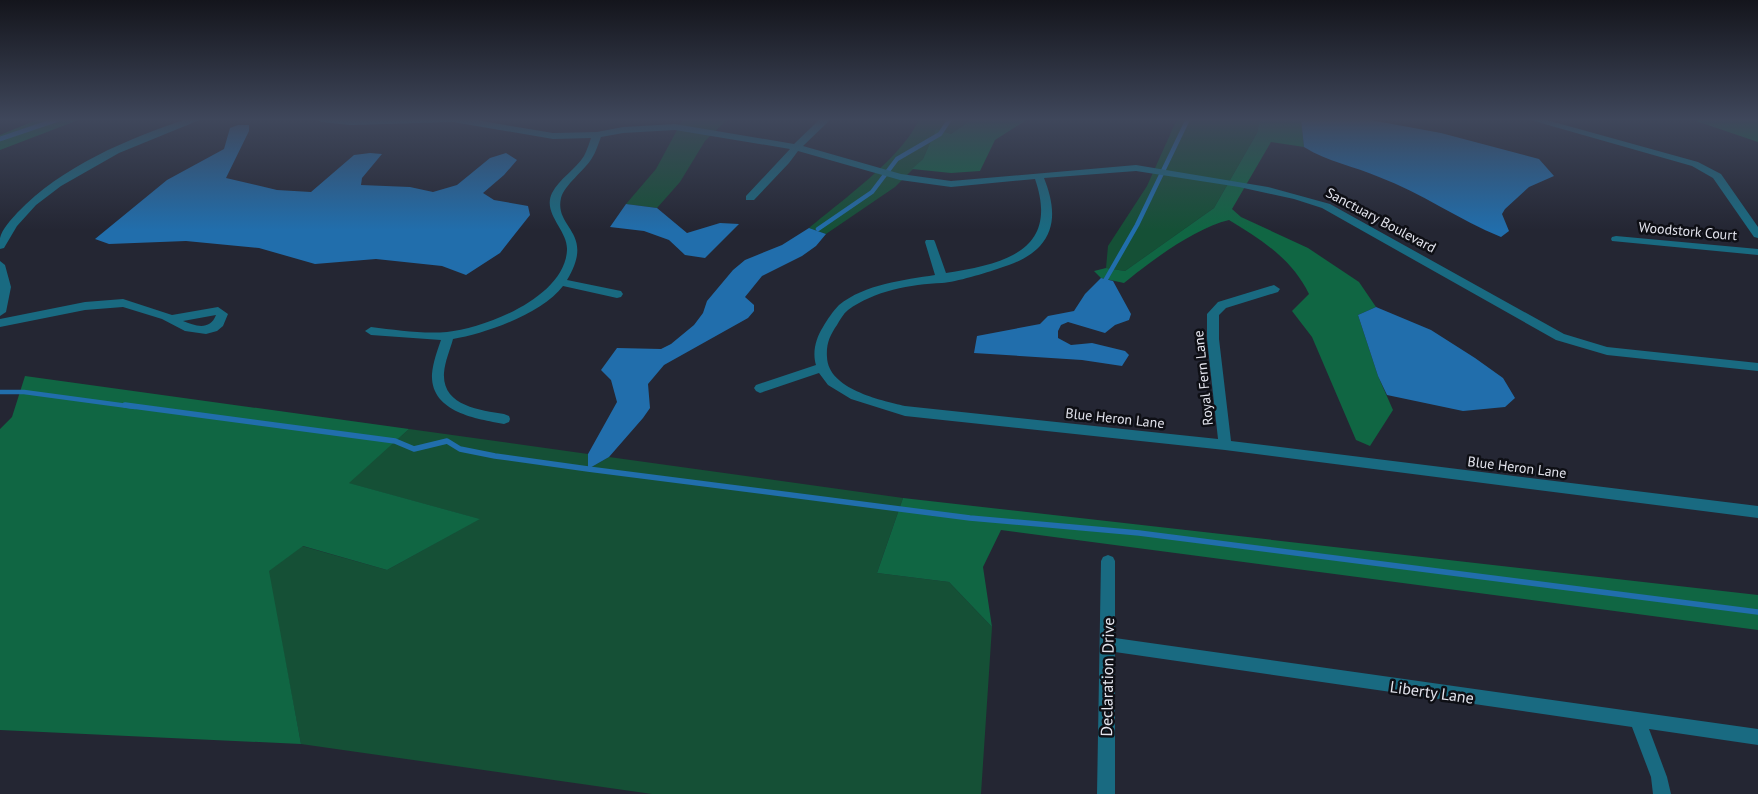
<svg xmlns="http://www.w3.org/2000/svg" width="1758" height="794" font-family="'PT Sans',sans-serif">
  <rect width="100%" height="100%" fill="#242633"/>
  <path fill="#155036" d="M 683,119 L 728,119 L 705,141 L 680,182 L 657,208 L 626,204 L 656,169 Z
    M 919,119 L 972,119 L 951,134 L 936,129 L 923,159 L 895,187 L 826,234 L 809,228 C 840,202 904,156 919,119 Z
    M 1177,119 L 1260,119 L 1257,133 L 1214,208 L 1125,271 L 1106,268 L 1108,246 L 1147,186 Z
    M 409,429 L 588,454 L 588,469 L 609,457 L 903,498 L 877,573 L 949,582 L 992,627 L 981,794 L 652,794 L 301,744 L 268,571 L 302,546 L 387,570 L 479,519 L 348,483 Z"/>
  <path fill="#106643" d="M 39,119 L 81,119 L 0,150 L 0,135 Z
    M 972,119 L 1028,119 L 995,140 L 980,171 L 951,173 L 912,169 L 923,159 L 936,129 L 951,134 Z
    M 1260,119 L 1301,119 L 1304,147 L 1271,142 L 1232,209 L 1241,217 L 1308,248 L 1359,282 L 1376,307 L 1358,315 L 1378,376 L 1393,410 L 1370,446 L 1356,440 L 1312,337 L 1292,311 L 1309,294 C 1292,259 1262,240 1229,220 C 1195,228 1151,261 1124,283 L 1101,278 L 1094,271 L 1106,268 L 1125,271 L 1214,208 L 1257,133 Z
    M 1700,119 L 1758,119 L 1758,142 L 1696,121 Z
    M 25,376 L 409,429 L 349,483 L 480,519 L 387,570 L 303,546 L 269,571 L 301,744 L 0,730 L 0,429 L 12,417 Z
    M 903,498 L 1758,595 L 1758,630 L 1001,530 L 983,567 L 992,627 L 949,582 L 877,573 Z"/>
  <path fill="#216eac" d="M 1301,119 L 1365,119 L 1441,133 L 1539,159 L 1554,176 L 1529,187 L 1505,209 L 1502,214 L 1509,231 L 1501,237 C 1459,220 1422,193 1379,177 C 1354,166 1328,162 1304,147 Z
    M 238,125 L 249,125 L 249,131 L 226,178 L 277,190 L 311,192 L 354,155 L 370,153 L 382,154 L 362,178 L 361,185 L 410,187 L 433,192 L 457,185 L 490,158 L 506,153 L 517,160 L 504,175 L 483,193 L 494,200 L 528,206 L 530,215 L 500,253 L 466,275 L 442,266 L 376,259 L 315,264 L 259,248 L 186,241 L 109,244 L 95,239 L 167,180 L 224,149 L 230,128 Z
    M 626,204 L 657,208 L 687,233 L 720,223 L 739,224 L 705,258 L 685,255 L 669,240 L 644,231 L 610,227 Z
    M 809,228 L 826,234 L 816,246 L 802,256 L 762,276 L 745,297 L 754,305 L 754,311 L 748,318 L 664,365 L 648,384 L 650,408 L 643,418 L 609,457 L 588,469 L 588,454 L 617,402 L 611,380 L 601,370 L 617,348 L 661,349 L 671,344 L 694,325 L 703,313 L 707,301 L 733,270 L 745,260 L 782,245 Z
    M 1101,278 L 1113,281 L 1131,314 L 1129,320 L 1115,325 L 1105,333 L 1068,322 L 1061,325 L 1058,331 L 1058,338 L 1071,345 L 1092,343 L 1125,351 L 1129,355 L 1122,366 L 1082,360 L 974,353 L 977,336 L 1040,324 L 1048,316 L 1074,311 L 1085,294 Z
    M 1376,307 L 1431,330 L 1475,358 L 1503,378 L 1515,398 L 1505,407 L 1463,411 L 1387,395 L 1378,376 L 1358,315 Z"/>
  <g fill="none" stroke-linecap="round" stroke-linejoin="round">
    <path stroke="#216eac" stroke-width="4.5" d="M 0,139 L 59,119
      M 818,229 L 872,192 L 897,159 L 940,134 L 950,119
      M 1106,279 L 1137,225 L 1188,119
      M 0,392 L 24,392 L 135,407"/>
    <path stroke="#216eac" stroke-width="5.5" d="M 125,405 L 395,441 L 414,449 L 447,441 L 460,449 L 495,456 L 588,469 L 970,518 L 1139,533 L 1758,612"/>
    <path fill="#196a81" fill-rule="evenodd" d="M 187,119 L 202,119 L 119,153 L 61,186 L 36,205 L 17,226 L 4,248 L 0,249 C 0,246 0,241 0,238 C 2,229 11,220 17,213 C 62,166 127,139 187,119 Z
      M 316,119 L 470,119 L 553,133 L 597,132 L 623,127 L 675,124 L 794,144 L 820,119 L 831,119 L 803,146 L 901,174 L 951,181 L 1136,165 L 1268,187 L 1330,204 L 1564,334 L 1607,347 L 1758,363 L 1758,371 L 1607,355 L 1556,340 L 1322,208 L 1294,199 L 1239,187 L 1136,171 L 1044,178 C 1053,201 1058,226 1040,246 C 1030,257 1014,264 1000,268 C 986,273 956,282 942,283 C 911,284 874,291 848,310 C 843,314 840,320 837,325 C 830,335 826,344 827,357 C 828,389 880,400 905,406 L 1218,439 L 1207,339 L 1207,314 L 1218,302 L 1274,285 L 1280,289 L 1278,292 L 1226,308 L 1219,315 L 1219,339 L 1231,441 L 1758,506 L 1758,518 L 1225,450 L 905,416 L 851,399 L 828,385 L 819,373 L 760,393 L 756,391 L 754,388 L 756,385 L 816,365 C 812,352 816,338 823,327 C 827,320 833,311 839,305 C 865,284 904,280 935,275 L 925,242 L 926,240 L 934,240 L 935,242 L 946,273 C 1004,264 1060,251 1035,179 L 951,187 L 900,180 L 798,151 L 789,163 L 754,200 L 746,200 L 746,196 L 790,149 L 675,130 L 623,133 L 601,137 C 598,144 596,152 592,158 C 585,170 564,185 561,198 C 554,229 596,232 567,280 L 621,291 L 623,294 L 621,297 L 617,298 L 563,286 C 543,313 485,334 453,339 C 450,350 445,361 444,373 C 442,406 480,410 504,414 L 509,416 L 510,419 L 509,422 L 504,424 C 476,419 430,412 432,374 C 433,363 437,351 441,340 L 371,335 L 365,331 L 371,327 C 396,330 422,334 447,332 C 486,328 565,297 567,250 C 568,230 542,214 552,193 C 559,179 576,169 584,156 C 587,150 589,144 591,138 L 553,139 L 453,122 L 351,125 L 321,122 Z
      M 1527,119 L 1543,119 L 1698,162 L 1721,174 L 1758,227 L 1758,238 L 1754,237 L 1713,178 L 1692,166 Z
      M 1616,236 L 1758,249 L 1758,255 L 1612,241 L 1611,239 L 1612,237 Z
      M 0,261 L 5,265 L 11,287 L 6,312 L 0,316 Z
      M 123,299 L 172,315 L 218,307 L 228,314 L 223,326 L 217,331 L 206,334 L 185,331 L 162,319 L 123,307 L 85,310 L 0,327 L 0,319 L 85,302 ZM 216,315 C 210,331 195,326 183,321 Z
      M 1108,555 L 1113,557 L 1115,561 L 1115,638 L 1758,729 L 1758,745 L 1649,729 L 1667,777 L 1671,794 L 1653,794 L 1651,777 L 1632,727 L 1115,652 L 1115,794 L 1097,794 L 1101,561 L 1103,557 Z"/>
  </g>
  <linearGradient id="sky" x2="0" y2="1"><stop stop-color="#14151c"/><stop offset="0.52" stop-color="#3f475b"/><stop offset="1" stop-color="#3f475b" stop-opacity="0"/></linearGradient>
  <rect width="1758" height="230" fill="url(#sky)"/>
  <g text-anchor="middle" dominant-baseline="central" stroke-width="5" stroke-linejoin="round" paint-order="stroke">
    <g font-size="14" fill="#e3e4ed" stroke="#0e0f15">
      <text transform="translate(1381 220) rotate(28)">Sanctuary Boulevard</text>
      <text transform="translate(1688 231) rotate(5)">Woodstork Court</text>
      <text transform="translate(1203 378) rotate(-96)">Royal Fern Lane</text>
      <text transform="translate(1115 418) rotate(6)">Blue Heron Lane</text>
      <text transform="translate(1517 467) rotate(7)">Blue Heron Lane</text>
    </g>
    <g font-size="16" fill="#e3e4ed" stroke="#0e0f15">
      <text transform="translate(1107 677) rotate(-89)">Declaration Drive</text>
      <text transform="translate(1432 692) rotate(8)">Liberty Lane</text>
    </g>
  </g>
</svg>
